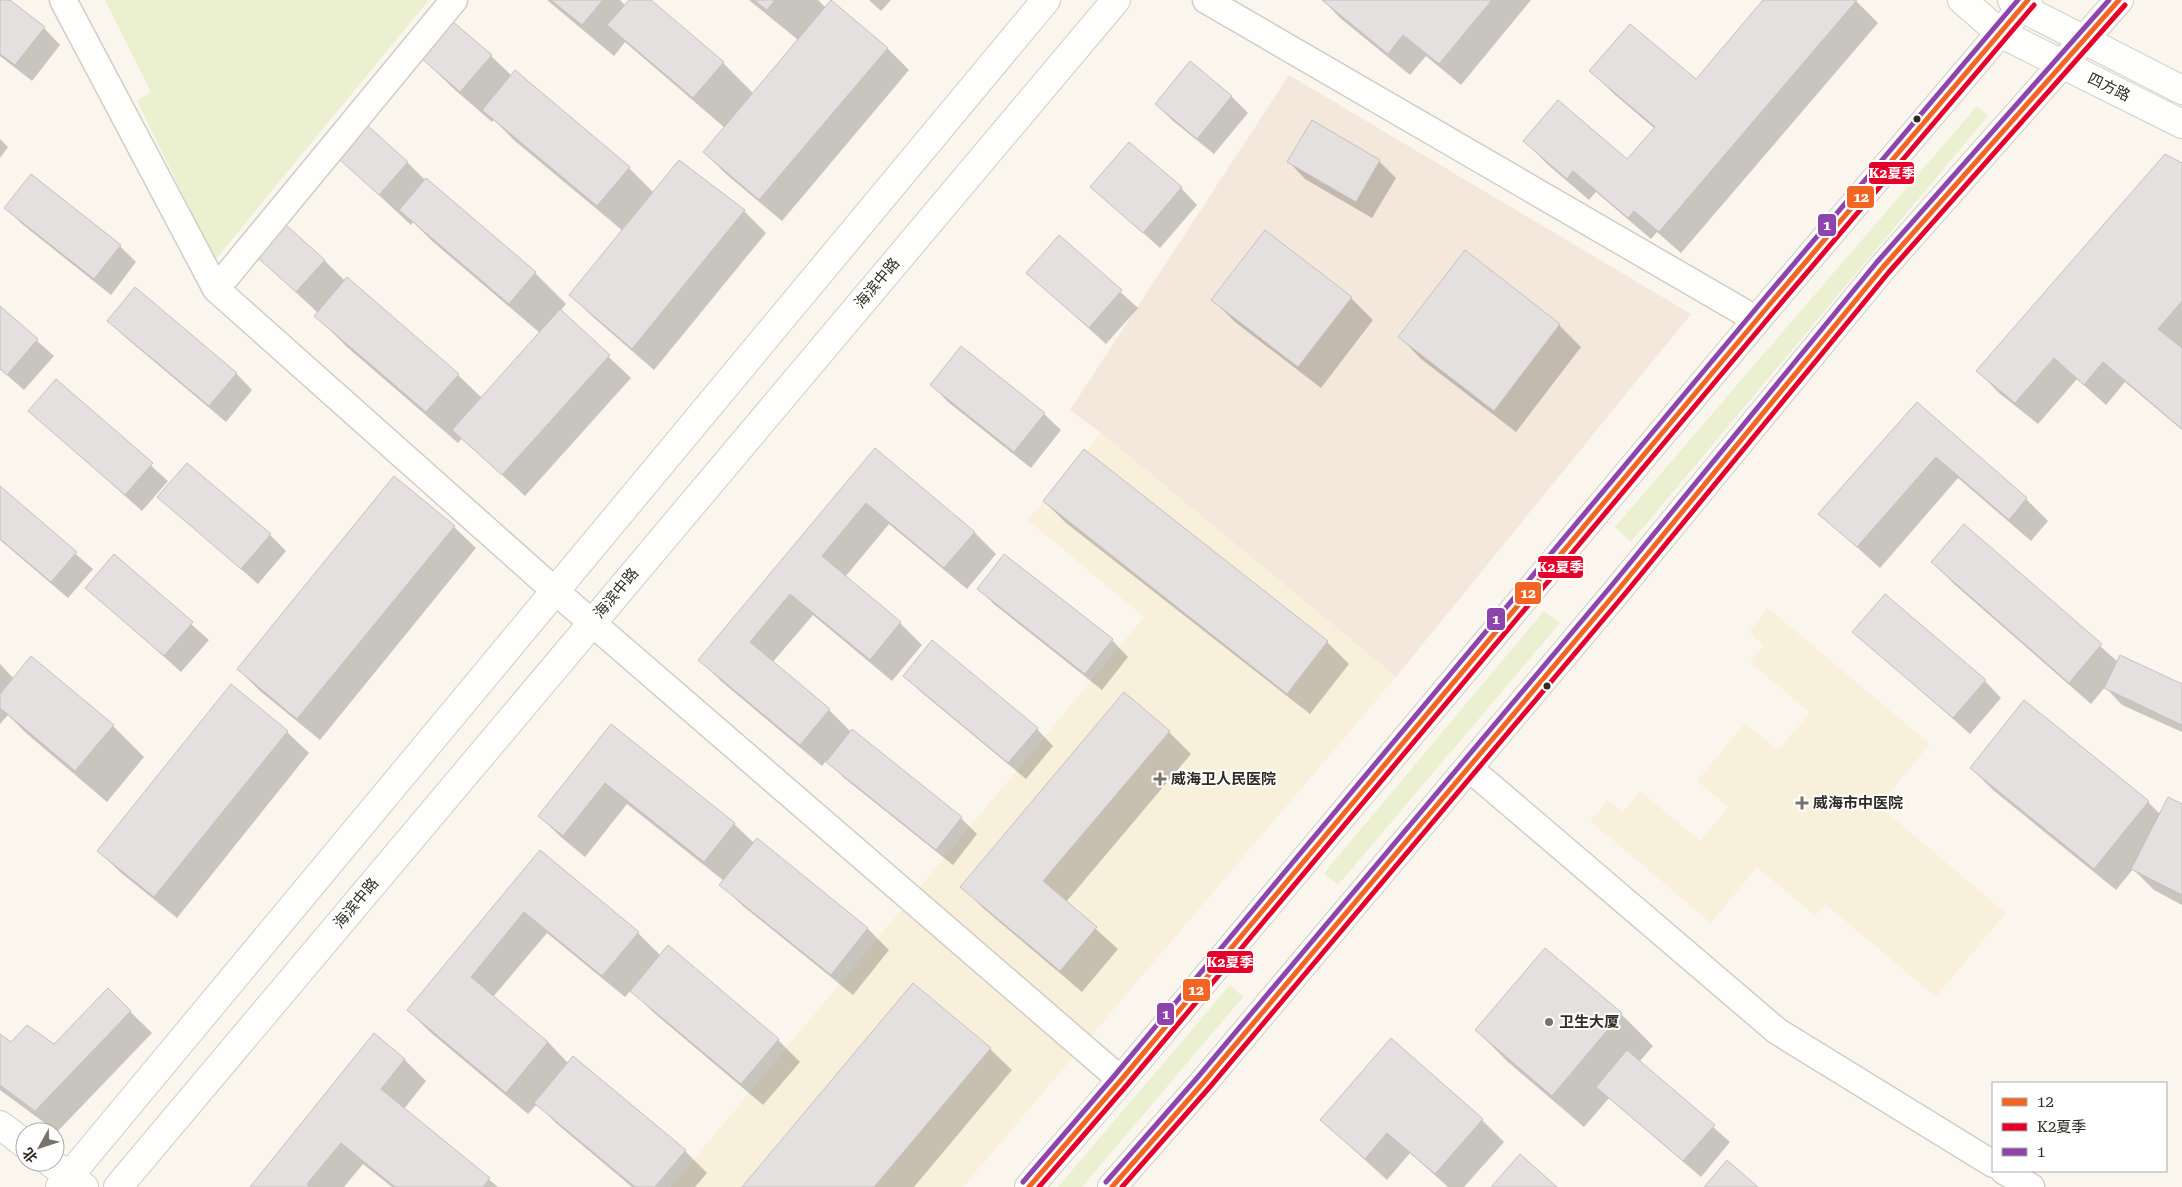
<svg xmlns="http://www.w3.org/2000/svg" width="2182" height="1187" font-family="'Roboto Serif','Noto Sans SC',serif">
  <rect width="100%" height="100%" fill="#faf6ee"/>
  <path fill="#f3e8db" d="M 1289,75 L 1691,314 L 1396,677 L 1101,433 L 1070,410 Z"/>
  <path fill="#f9f0dc" d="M 1101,433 L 1396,677 L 963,1187 L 671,1187 L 1144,617 L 1028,520 Z
    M 1768,608 L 1930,744 L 1879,806 L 2006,913 L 1936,997 L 1825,904 L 1815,916 L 1757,867 L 1711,923 L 1590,821 L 1608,800 L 1623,812 L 1640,791 L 1700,841 L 1728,807 L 1697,781 L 1745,723 L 1778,750 L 1810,713 L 1750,662 L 1764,645 L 1749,632 Z"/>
  <path fill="#eaf0d0" d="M 105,0 L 429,0 L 215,260 L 137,101 L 151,92 Z
    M 1977,106 L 1988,116 L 1631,542 L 1615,527 Z
    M 1544,611 L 1560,623 L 1338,885 L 1324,873 Z
    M 1230,985 L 1243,997 L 1082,1187 L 1058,1187 Z"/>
  <path fill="#0003" d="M 0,0 L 8,0 L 44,28 L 60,45 L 32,81 L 0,56 Z
    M 547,0 L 620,0 L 626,6 L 630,0 L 649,0 L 723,63 L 754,94 L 798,40 L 749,0 L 818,0 L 826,8 L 887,48 L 909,70 L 782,221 L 726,174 L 704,152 L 725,128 L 625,42 L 614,56 Z
    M 869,0 L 891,0 L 881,11 Z
    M 1323,0 L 1531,0 L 1461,85 L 1426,56 L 1410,75 L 1340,18 Z
    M 1764,0 L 1855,0 L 1878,23 L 1681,253 L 1657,232 L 1651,239 L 1596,192 L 1589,200 L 1546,163 L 1525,141 L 1627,161 L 1655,129 L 1613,93 L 1591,71 L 1696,81 Z
    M 491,56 L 512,76 L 629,168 L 654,193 L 744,211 L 766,233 L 654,370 L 593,317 L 571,295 L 623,231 L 515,141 L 494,120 L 492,122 L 454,89 L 422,58 Z
    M 1191,63 L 1232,97 L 1248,113 L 1214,154 L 1173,121 L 1156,104 Z
    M 1312,122 L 1379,161 L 1396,178 L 1372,218 L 1305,179 L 1289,162 Z
    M 0,139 L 8,147 L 0,158 Z
    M 340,159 L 408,163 L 425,180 L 535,273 L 566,304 L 560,311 L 631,378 L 525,496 L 462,438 L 458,443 L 347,347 L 316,316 L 318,313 L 259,258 L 324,260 L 345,281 L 347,279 L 458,375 L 482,398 L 540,333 L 432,241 L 413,222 L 411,225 Z
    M 2182,164 L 2182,430 L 2125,382 L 2106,405 L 2077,379 L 2038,424 L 1999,393 L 1978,371 Z
    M 1092,187 L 1181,188 L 1197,205 L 1160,248 Z
    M 6,208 L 120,246 L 136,262 L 111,295 L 22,224 Z
    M 1059,236 L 1138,308 L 1106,344 L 1027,272 Z
    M 1351,298 L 1373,320 L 1321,388 L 1235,322 L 1213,300 Z
    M 0,308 L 54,356 L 24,390 L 0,369 Z
    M 109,321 L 236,373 L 252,390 L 226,422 L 125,337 Z
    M 1559,325 L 1581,347 L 1516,432 L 1421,359 L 1400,337 Z
    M 56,380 L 168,481 L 142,511 L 30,411 Z
    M 932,385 L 1044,414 L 1061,430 L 1031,468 L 948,402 Z
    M 1917,403 L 2026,499 L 2048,521 L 2031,541 L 1958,478 L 1880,568 L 1820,514 Z
    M 875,449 L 974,532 L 996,554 L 967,589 L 889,524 L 845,577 L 900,623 L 922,645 L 892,681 L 813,615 L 772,663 L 829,710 L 851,732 L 961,818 L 977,834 L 953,865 L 844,778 L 827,760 L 822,766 L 721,681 L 700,660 Z
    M 1084,451 L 1327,642 L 1349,664 L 1310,714 L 1066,523 L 1044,501 Z
    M 0,488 L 93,569 L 68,598 L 0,540 Z
    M 159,497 L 270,535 L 286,551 L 258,584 Z
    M 1964,526 L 2118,662 L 2182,686 L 2182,732 L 2122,705 L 2105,687 L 2091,704 L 1954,584 L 1933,562 Z
    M 454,527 L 476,548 L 320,740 L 260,691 L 238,669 Z
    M 114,556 L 209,640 L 181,672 L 87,588 Z
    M 1005,556 L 1112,640 L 1128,657 L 1102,690 L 995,605 L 979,589 Z
    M 1854,631 L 1985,681 L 2001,698 L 1970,734 Z
    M 932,642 L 1037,729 L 1053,746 L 1026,779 L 921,692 L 904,675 Z
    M 0,664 L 14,679 L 113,726 L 144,757 L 107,802 L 26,733 L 8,715 L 0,724 Z
    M 611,726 L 734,824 L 754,843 L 757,839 L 868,929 L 889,950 L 853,995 L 743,906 L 721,885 L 724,881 L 627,804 L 585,857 L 561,837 L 539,816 Z
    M 287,732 L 309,753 L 177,918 L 120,872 L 99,851 Z
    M 1169,732 L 1191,754 L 1066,902 L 1118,949 L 1082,992 L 983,908 L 962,887 Z
    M 1971,768 L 2148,802 L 2160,814 L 2182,806 L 2182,905 L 2154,890 L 2133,869 L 2116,890 L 1993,790 Z
    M 540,852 L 638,933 L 661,956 L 778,1040 L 800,1062 L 763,1105 L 653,1012 L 631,990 L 625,997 L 547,933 L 493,997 L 548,1042 L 568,1063 L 685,1151 L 707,1173 L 695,1187 L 632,1187 L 557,1124 L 537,1104 L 528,1114 L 430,1032 L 408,1010 Z
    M 1545,949 L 1621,1014 L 1653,1046 L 1639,1062 L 1730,1142 L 1701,1177 L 1609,1098 L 1584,1127 L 1508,1062 L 1476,1030 Z
    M 108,990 L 152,1033 L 57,1132 L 0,1090 L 0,1036 L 11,1044 L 54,1046 Z
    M 990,1049 L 1012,1070 L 914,1187 L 744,1187 Z
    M 404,1059 L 426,1081 L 404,1109 L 498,1187 L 392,1187 L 363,1164 L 344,1187 L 251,1187 Z
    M 1321,1120 L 1482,1120 L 1504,1142 L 1464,1187 L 1448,1187 L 1410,1153 L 1387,1180 Z"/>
  <path fill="#e5e0e0" stroke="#c5c0c0" d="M 0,0 L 10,0 L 45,27 L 15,65 L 0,54 Z
    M 551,0 L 603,0 L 582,25 Z
    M 629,0 L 651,0 L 724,62 L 693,98 L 607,25 Z
    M 754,0 L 775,0 L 767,10 Z
    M 831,0 L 888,48 L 759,200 L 703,152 Z
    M 1322,0 L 1492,0 L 1439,64 L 1403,35 L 1388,54 Z
    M 1763,0 L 1857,0 L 1659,232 L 1634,211 L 1628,218 L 1573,171 L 1567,179 L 1523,141 L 1558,100 L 1627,159 L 1655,127 L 1589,71 L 1630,24 L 1696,79 Z
    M 452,21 L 492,55 L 460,92 L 421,58 Z
    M 1190,61 L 1232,96 L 1197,139 L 1155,104 Z
    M 515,70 L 630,167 L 597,206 L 482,110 Z
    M 1312,120 L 1380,160 L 1356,202 L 1287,162 Z
    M 368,126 L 408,162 L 379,195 L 339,159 Z
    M 1129,142 L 1182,187 L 1143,233 L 1090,187 Z
    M 2165,154 L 2182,163 L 2182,301 L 2158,329 L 2182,348 L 2182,429 L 2103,362 L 2084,385 L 2054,358 L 2015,403 L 1976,371 Z
    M 679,160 L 745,210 L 632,349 L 569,295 Z
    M 31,174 L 121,245 L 94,279 L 4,208 Z
    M 426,178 L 536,272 L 509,304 L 399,210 Z
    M 286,225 L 325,260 L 296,292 L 258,258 Z
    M 1265,230 L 1352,297 L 1298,367 L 1211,300 Z
    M 1059,235 L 1122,290 L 1089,328 L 1026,273 Z
    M 1465,250 L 1560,324 L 1494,411 L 1398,337 Z
    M 347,277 L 459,374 L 426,412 L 314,316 Z
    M 135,287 L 237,373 L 209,406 L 107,321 Z
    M 0,306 L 38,339 L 7,375 L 0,369 Z
    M 560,309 L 610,355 L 502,475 L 452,430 Z
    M 961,346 L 1045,413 L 1014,452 L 930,385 Z
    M 56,379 L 153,463 L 125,495 L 28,411 Z
    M 1917,402 L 2027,498 L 2009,520 L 1936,457 L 1857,547 L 1818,514 Z
    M 875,448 L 975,532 L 944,568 L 866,503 L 822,556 L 901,622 L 870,660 L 790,594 L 750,642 L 830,709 L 800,745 L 698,660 Z
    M 1084,449 L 1328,641 L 1287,694 L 1043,501 Z
    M 187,463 L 271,534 L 241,569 L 157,497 Z
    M 394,476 L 455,526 L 297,719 L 237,669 Z
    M 0,486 L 77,552 L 51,582 L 0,539 Z
    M 1964,524 L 2102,644 L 2069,683 L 1931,562 Z
    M 114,554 L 193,622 L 164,656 L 85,588 Z
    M 1004,554 L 1113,639 L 1085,674 L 977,589 Z
    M 1885,594 L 1986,680 L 1953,718 L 1852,632 Z
    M 932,640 L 1038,728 L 1008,763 L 903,676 Z
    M 2120,655 L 2182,684 L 2182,725 L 2104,688 Z
    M 31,656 L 114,725 L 75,771 L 0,708 L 0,694 Z
    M 231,684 L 288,731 L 154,897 L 97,851 Z
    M 1124,692 L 1170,731 L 1043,881 L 1097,927 L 1060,971 L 960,887 Z
    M 2024,700 L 2149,801 L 2094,869 L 1970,768 Z
    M 611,724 L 735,823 L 704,862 L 605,783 L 563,836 L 538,816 Z
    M 852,729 L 962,817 L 936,850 L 826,762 Z
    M 2168,797 L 2182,804 L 2182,895 L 2131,869 Z
    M 757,838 L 868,928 L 831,975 L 719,885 Z
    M 540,850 L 639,932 L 602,976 L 524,912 L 471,977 L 548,1042 L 506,1093 L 407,1010 Z
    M 668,945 L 779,1039 L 741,1084 L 630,991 Z
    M 1545,948 L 1622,1013 L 1552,1096 L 1475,1030 Z
    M 913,983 L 991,1048 L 874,1187 L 742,1187 Z
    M 108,988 L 131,1011 L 35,1111 L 0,1085 L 0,1034 L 11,1042 L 27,1025 L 54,1044 Z
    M 374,1033 L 405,1059 L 381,1089 L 490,1178 L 483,1187 L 395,1187 L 341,1143 L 307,1184 L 310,1187 L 250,1187 Z
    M 1391,1038 L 1483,1119 L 1435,1174 L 1387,1133 L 1365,1159 L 1320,1120 Z
    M 1627,1050 L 1715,1125 L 1683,1161 L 1596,1087 Z
    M 573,1056 L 686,1150 L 655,1187 L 635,1187 L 534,1103 Z
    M 1520,1154 L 1557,1187 L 1491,1187 Z
    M 1727,1160 L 1758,1187 L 1704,1187 Z"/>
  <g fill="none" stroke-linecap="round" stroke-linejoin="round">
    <defs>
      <path id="street" d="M 63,0 L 216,289 L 554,590 L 1121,1080
        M 1206,0 L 1757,320
        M 216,289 L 454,0
        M 1469,768 L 1777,1031 L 1993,1164
        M 2004,1171 L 2031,1187"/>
      <path id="secondary" d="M 1962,0 L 2000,33 L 2182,124
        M 2012,0 L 2022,8 L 2182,90
        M 0,1125 L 25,1144
        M 50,1162 L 84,1187"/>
      <path id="primary" d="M 60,1187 L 1046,0
        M 118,1187 L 1116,0
        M 1029,1187 L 1121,1080 L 1770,304 L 2028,0
        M 1112,1187 L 1203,1083 L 1618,590 L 1883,267 L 2119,0"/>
    </defs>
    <use href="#street" stroke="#d1cdc5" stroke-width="29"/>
    <use href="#secondary" stroke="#d1cdc5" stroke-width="30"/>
    <use href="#primary" stroke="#d1cdc5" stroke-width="30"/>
    <use href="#street" stroke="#fefefc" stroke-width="26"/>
    <use href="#secondary" stroke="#fefefc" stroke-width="28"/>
    <use href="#primary" stroke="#fefefc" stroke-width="28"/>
    <defs>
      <path id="bus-1" d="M 1029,1187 L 1121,1080 L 1770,304 L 2028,0
        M 1112,1187 L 1203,1083 L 1618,590 L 1883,267 L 2119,0"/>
      <path id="bus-2" d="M 1039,1187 L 1127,1085 L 1776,309 L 2034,5
        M 1122,1187 L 1209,1088 L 1624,595 L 1889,272 L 2125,5"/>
      <path id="bus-3" d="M 1023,1182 L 1115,1075 L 1764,299 L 2018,0
        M 1106,1182 L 1197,1078 L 1612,585 L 1877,262 L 2109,0"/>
    </defs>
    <use href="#bus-1" stroke="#fff" stroke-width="9"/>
    <use href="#bus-2" stroke="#fff" stroke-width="9"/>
    <use href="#bus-3" stroke="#fff" stroke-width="9"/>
    <use href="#bus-1" stroke="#f26522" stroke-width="5"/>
    <use href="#bus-2" stroke="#e4002b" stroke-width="5"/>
    <use href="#bus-3" stroke="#8e44ad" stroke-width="5"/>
  </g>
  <g fill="#302c23" stroke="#fff" stroke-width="2">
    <circle cx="1917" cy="119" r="4.5"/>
    <circle cx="1547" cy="686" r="4.5"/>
  </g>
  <g fill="#77736a" stroke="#fff" stroke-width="2">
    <path d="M1157.5 771.5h5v5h5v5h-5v5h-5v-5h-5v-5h5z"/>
    <path d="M1799.5 795.5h5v5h5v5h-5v5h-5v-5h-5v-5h5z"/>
    <circle cx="1549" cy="1022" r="5"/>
  </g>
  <g text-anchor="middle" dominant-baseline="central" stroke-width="4" stroke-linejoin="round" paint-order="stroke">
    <g font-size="15" fill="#302c23" stroke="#fff">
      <text transform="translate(2109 87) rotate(26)">四方路</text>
      <text transform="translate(877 283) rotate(-50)">海滨中路</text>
      <text transform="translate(616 593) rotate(-50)">海滨中路</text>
      <text transform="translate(356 903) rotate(-50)">海滨中路</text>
    </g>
    <g font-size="15" font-weight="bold" fill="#302c23" stroke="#fff" text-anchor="start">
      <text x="1171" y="779">威海卫人民医院</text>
      <text x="1813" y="803">威海市中医院</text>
      <text x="1559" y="1022">卫生大厦</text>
    </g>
  </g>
  <g stroke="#fff" stroke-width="2">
    <rect x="1868" y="161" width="47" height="24" rx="5" fill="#e4002b"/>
    <rect x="1846" y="185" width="29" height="24" rx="5" fill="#f26522"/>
    <rect x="1817" y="213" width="20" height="24" rx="5" fill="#8e44ad"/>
    <rect x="1537" y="555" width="47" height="24" rx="5" fill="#e4002b"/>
    <rect x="1514" y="581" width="28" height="24" rx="5" fill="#f26522"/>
    <rect x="1486" y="607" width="20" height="24" rx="5" fill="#8e44ad"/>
    <rect x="1206" y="950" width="48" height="24" rx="5" fill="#e4002b"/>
    <rect x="1182" y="978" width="29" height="24" rx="5" fill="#f26522"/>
    <rect x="1156" y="1002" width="19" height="24" rx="5" fill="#8e44ad"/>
  </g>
  <g font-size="14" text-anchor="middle" font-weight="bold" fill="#fff">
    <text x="1892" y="178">K2夏季</text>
    <text x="1861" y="202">12</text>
    <text x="1827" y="230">1</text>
    <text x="1560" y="572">K2夏季</text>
    <text x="1528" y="598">12</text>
    <text x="1496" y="624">1</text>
    <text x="1230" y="967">K2夏季</text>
    <text x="1196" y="995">12</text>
    <text x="1166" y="1019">1</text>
  </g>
  <rect x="1992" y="1082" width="175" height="90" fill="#ffffff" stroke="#acaba7"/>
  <rect x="2002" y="1098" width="25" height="8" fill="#f26522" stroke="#acaba7"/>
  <text x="2037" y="1107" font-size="15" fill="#302c23">12</text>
  <rect x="2002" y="1123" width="25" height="8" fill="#e4002b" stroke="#acaba7"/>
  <text x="2037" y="1132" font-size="15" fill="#302c23">K2夏季</text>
  <rect x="2002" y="1148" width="25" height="8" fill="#8e44ad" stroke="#acaba7"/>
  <text x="2037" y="1157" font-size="15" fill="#302c23">1</text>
  <g transform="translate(40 1147) rotate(230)"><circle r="24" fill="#ffffff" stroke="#acaba7"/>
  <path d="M0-4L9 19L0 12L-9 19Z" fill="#77736a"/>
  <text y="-8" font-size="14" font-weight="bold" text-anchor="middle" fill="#302c23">北</text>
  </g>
</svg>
